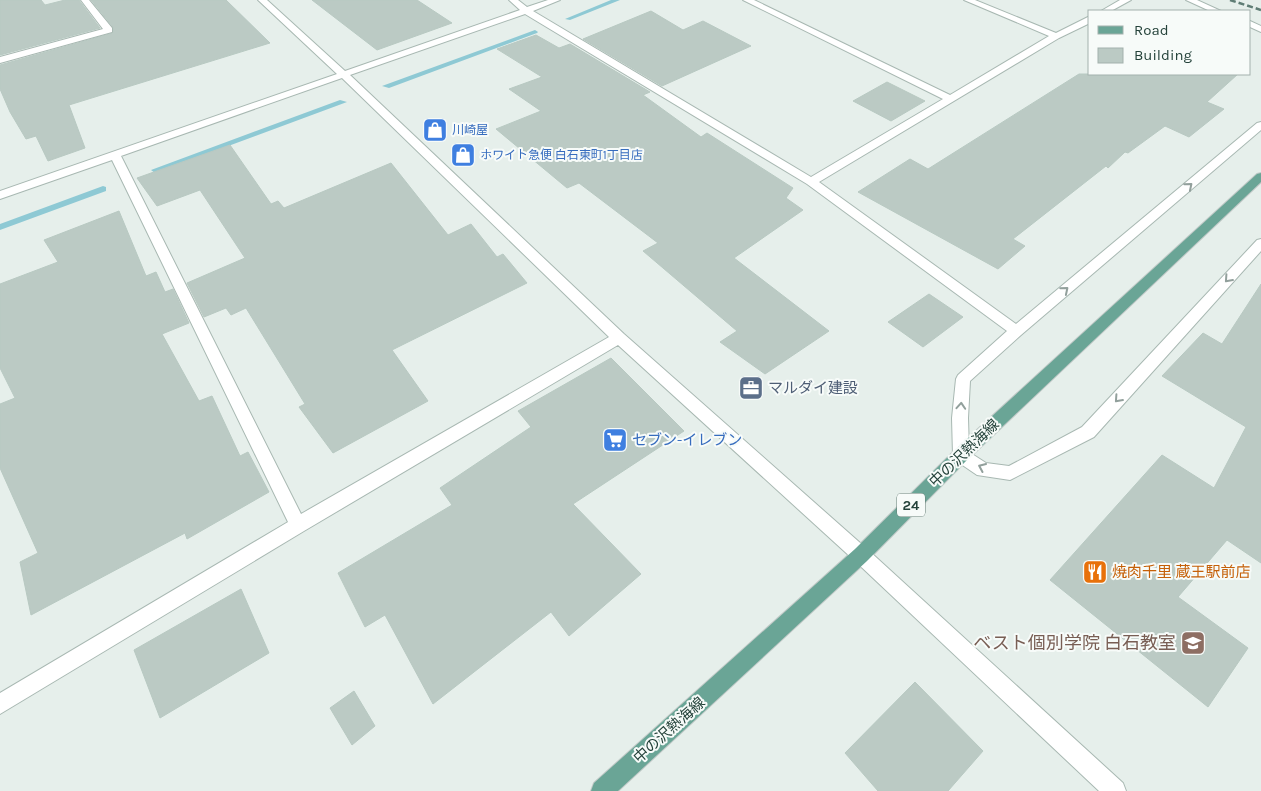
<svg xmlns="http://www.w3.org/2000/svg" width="1261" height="791" font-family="Karla,'Noto Sans JP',sans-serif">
  <rect width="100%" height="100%" fill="#e6efeb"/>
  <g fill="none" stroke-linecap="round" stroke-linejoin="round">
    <path fill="#8ec9d4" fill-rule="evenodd" d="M 611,0 L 620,0 L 570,20 L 565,19 Z
      M 535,30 L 538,32 L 537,33 L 389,88 L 382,86 Z
      M 340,100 L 347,102 L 158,172 L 155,173 L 151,170 Z
      M 103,186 L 106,187 L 106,191 L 0,230 L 0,224 Z"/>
  </g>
  <path fill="#bbcac4" stroke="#b8c9c2" d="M 0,0 L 41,0 L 45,5 L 65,0 L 79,0 L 100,28 L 0,55 Z
    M 91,0 L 226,0 L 270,43 L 69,105 L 85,148 L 48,161 L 36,136 L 26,139 L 10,112 L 0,89 L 0,65 L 113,33 L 113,27 Z
    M 312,0 L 417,0 L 452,23 L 377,50 Z
    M 651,11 L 683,30 L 703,21 L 751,46 L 662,86 L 583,39 Z
    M 536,35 L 559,48 L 570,44 L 650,92 L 643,95 L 701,137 L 707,133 L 793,188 L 786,198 L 803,210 L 734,258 L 829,331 L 765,374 L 720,342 L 737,331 L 643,251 L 658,243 L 579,183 L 567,188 L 496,129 L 541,111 L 509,89 L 542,77 L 497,49 Z
    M 1079,74 L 1238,74 L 1207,102 L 1224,109 L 1189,137 L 1165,126 L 1128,153 L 1125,152 L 1108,168 L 1106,166 L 1013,239 L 1025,246 L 998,269 L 858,192 L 910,159 L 928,169 Z
    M 887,82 L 925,101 L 891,121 L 853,101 Z
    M 230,145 L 271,204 L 278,201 L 284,208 L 391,163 L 448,235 L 471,224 L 497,257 L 503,254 L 527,283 L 392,350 L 428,401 L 333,453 L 299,407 L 305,404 L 246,308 L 231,315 L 226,308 L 204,317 L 187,283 L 245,258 L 200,190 L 157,206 L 137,178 Z
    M 119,211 L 146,276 L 156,272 L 165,292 L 173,289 L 189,323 L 162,334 L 199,401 L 212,396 L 240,456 L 248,452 L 269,492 L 187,539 L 185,533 L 31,615 L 20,562 L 38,553 L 0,468 L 0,404 L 15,398 L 0,368 L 0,284 L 58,262 L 44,240 Z
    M 1261,284 L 1261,563 L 1227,540 L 1178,597 L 1248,648 L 1208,707 L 1050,580 L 1162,455 L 1214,488 L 1246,427 L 1162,376 L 1203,333 L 1222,344 Z
    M 929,294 L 963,317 L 923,347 L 888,322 Z
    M 611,358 L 684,431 L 573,504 L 641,574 L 569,636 L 551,612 L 433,704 L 385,615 L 365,627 L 338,573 L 452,505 L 440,488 L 531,427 L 518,411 Z
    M 241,589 L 269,653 L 160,718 L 134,650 Z
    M 915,682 L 983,751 L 948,791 L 878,791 L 845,753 Z
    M 354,691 L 375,726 L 352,745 L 330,708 Z"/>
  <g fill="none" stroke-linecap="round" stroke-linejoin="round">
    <defs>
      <path id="minor" d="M 81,0 L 89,0 L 112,28 L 112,32 L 0,63 L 0,57 L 103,29 Z
        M 258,0 L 267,0 L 345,71 L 520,10 L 509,0 L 518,0 L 527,7 L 548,0 L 560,0 L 533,11 L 811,177 L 943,99 L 743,0 L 754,0 L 950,95 L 1049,36 L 964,0 L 975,0 L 1056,33 L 1090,16 L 1090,23 L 1059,38 L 819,182 L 1016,324 L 1257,123 L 1261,122 L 1261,130 L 1021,335 L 970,381 L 968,418 L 969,452 L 986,463 L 1009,466 L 1082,427 L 1257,240 L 1261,239 L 1261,251 L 1094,437 L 1010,480 L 977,475 L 955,460 L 953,455 L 952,418 L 956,379 L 958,375 L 1007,331 L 807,184 L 525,14 L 350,75 L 624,334 L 867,549 L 1123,783 L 1126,791 L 1099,791 L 855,561 L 618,345 L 304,531 L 0,714 L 0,693 L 288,522 L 112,160 L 0,199 L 0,191 L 337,74 ZM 342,78 L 609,337 L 301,514 L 121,156 Z
        M 1120,0 L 1131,0 L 1111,11 L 1101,11 Z
        M 1186,0 L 1197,0 L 1221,11 L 1210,11 Z
        M 1250,21 L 1261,26 L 1261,32 L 1250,27 Z"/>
      <path id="major" d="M 1261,173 L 1261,182 L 967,460 L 867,561 L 618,791 L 591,791 L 594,783 L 855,549 L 955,450 L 1257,174 Z"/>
    </defs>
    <use href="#minor" stroke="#a8b8b2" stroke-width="2"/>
    <use href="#major" stroke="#c2cac8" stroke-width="2"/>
    <use href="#minor" fill="#fff" fill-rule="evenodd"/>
    <use href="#major" fill="#6aa596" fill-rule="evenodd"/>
    <path stroke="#5f7d75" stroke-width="2.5" stroke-dasharray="6 3" stroke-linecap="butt" d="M 1230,0 L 1261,10"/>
  </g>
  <defs><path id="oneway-chevron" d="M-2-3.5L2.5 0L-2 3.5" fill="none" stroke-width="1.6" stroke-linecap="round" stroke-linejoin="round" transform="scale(1.25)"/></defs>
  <g stroke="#92a09c">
    <use href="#oneway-chevron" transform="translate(1189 186) rotate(-40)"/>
    <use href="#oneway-chevron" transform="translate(1228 279) rotate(132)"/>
    <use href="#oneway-chevron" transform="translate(1065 290) rotate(-40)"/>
    <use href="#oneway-chevron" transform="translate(1118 399) rotate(132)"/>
    <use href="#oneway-chevron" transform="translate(961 406) rotate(-86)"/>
    <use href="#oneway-chevron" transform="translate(982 467) rotate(-156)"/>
  </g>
  <defs>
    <symbol id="shop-square" viewBox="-11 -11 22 22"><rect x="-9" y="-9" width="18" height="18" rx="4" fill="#3f7fe0" stroke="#f7fbf9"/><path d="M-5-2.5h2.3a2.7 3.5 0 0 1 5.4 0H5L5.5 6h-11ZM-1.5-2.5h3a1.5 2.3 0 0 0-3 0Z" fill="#fff"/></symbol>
    <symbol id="office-square" viewBox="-11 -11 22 22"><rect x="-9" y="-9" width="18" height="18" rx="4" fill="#5c6f8a" stroke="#f7fbf9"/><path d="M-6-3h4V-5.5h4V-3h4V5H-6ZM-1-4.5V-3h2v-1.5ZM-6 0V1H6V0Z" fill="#fff"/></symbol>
    <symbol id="supermarket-square" viewBox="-11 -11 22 22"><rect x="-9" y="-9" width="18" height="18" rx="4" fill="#3f7fe0" stroke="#f7fbf9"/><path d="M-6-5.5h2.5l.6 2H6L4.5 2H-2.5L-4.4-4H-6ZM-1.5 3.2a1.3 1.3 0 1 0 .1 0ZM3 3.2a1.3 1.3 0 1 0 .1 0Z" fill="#fff"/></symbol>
    <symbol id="restaurant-square" viewBox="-11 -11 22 22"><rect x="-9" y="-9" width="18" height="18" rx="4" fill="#e8710a" stroke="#f7fbf9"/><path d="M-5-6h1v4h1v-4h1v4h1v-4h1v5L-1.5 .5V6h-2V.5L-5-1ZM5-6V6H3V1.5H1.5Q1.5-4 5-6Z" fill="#fff"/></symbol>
    <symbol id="school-square" viewBox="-11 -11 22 22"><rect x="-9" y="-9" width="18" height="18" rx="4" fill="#8d6e63" stroke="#f7fbf9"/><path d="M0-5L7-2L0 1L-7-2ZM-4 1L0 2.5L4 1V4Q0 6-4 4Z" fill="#fff"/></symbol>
  </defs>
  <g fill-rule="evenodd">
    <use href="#shop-square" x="421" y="116" width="28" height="28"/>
    <use href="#shop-square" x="449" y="141" width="28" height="28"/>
    <use href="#office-square" x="737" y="374" width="28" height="28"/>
    <use href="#supermarket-square" x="601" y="426" width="28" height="28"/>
    <use href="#restaurant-square" x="1081" y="558" width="28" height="28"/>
    <use href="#school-square" x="1179" y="629" width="28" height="28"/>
  </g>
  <g text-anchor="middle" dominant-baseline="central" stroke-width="4" stroke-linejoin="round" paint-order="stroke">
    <g font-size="12" fill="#366cbe" stroke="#f7fbf9" text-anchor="start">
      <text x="452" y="130">川崎屋</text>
      <text x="480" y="155">ホワイト急便 白石東町1丁目店</text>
    </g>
    <rect fill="#f7fbf9" stroke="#637a73" stroke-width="1" x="897" y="493.5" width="28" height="23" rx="4"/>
    <g font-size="14" font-weight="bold" fill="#24423a">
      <text x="911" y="505">24</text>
    </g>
    <g font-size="15" fill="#4e5e75" stroke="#f7fbf9" text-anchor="start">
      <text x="768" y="388">マルダイ建設</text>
    </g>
    <g font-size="15" fill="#366cbe" stroke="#f7fbf9" text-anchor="start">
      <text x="632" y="440">セブン-イレブン</text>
    </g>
    <g font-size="15" fill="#24423a" stroke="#f7fbf9">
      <text transform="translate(964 453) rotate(-44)">中の沢熱海線</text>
      <text transform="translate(669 730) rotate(-42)">中の沢熱海線</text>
    </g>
    <g font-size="15" fill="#c56008" stroke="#f7fbf9" text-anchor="start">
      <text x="1112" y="572">焼肉千里 蔵王駅前店</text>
    </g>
    <g font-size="18" fill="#785e54" stroke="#f7fbf9" text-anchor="end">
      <text x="1176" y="643">ベスト個別学院 白石教室</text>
    </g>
  </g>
  <rect x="1088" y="10" width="162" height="65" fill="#f7fbf9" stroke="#a3b1ad"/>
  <rect x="1098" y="26" width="25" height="8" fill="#6aa596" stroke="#a3b1ad"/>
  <text x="1134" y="35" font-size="15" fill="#24423a">Road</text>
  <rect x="1098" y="48" width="25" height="15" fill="#bbcac4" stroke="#a3b1ad"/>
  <text x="1134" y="60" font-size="15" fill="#24423a">Building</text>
</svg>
